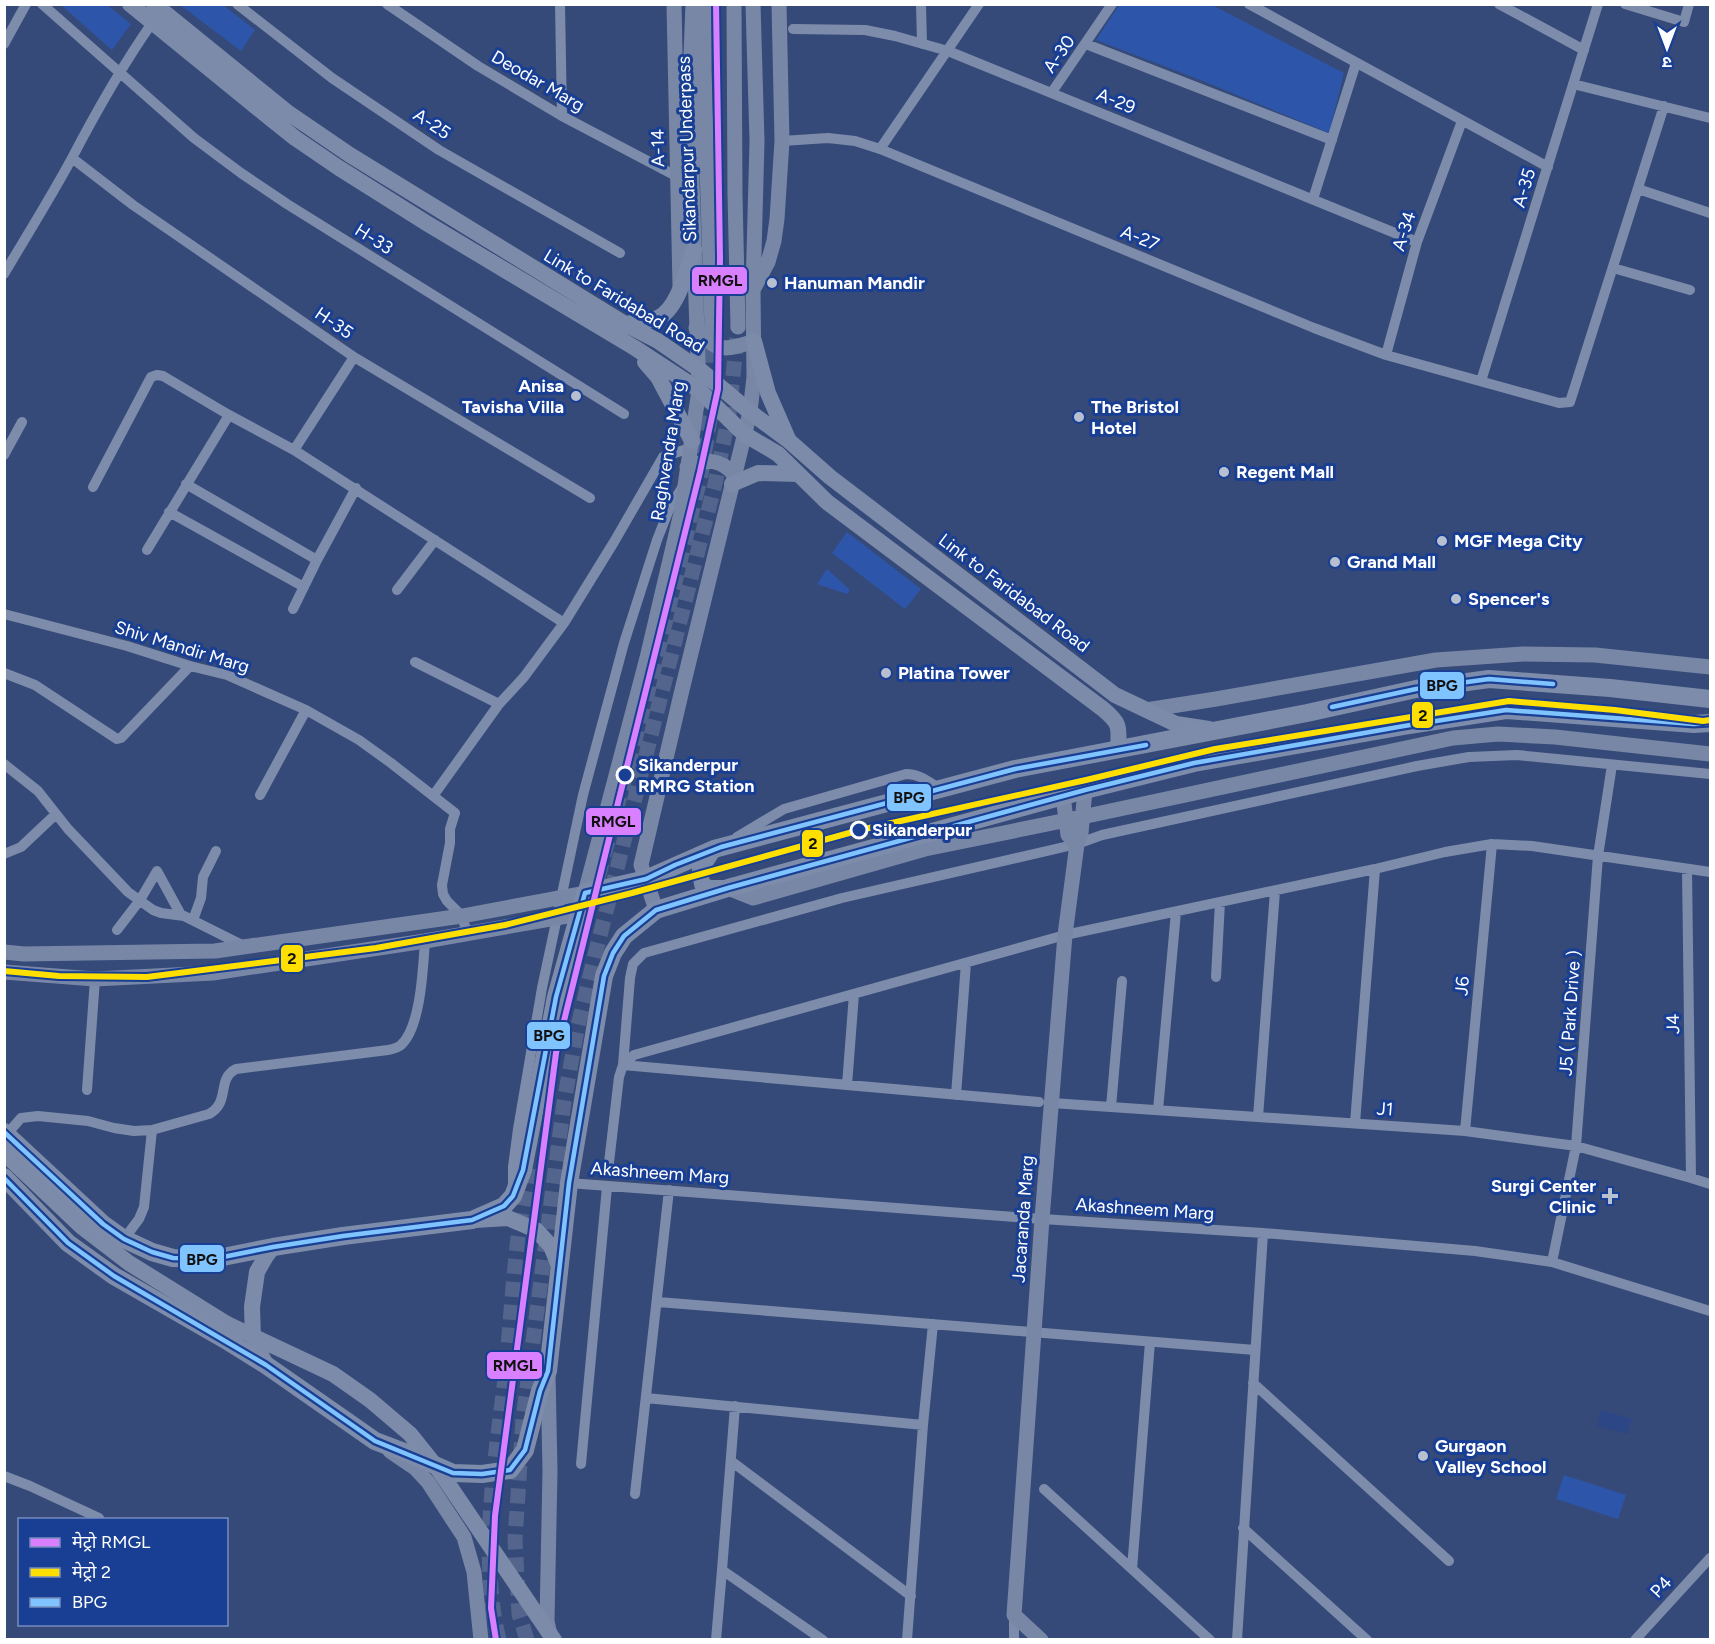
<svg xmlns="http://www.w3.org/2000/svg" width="1715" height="1644" font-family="Figtree,'Noto Sans Devanagari',sans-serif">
  <rect width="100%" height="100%" fill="#354a78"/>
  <path fill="#2d56aa" d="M 61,5 L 107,5 L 131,24 L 112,50 Z
    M 180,5 L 223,5 L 255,30 L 241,51 Z
    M 1119,5 L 1212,5 L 1344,73 L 1329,133 L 1203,81 L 1096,40 Z
    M 847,532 L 921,589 L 905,609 L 832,553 Z
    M 827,569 L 850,590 L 847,594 L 817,584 Z
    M 1564,1475 L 1626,1495 L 1618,1519 L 1556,1499 Z"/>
  <path fill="#2d4786" d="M 1601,1410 L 1632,1419 L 1628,1434 L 1597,1426 Z"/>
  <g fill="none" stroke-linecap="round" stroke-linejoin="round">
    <path stroke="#53658c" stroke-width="15" stroke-dasharray="15 8" stroke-linecap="butt" d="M 592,900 L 654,669 L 701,475 L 712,407 L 712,333
      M 499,1640 C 478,1551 496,1458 506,1369 C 510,1325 513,1281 518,1237 C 521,1214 526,1190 530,1166
      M 527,1640 L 519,1614 L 515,1539 L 523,1419 L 564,1102 L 577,1030 L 595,955 L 715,484 L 729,415 L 738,327"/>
    <path stroke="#7e8cab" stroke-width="10" d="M 42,4 L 194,138 L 241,173 L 287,204 L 624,414
      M 237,4 L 332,78 L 439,150 L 620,253
      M 387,4 L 478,66 L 562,116 L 678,177
      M 560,4 L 562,116
      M 921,4 L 922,44
      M 1249,4 L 1548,167
      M 1499,4 L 1584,50
      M 1625,4 L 1684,22 L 1689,4
      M 793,29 L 865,30 L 895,36 L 948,51 L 1417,242
      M 4,44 L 26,4
      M 1086,44 L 1332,140
      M 1573,84 L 1710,118
      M 1052,92 L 1112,4
      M 782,141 L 828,138 L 855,141 L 880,149 L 1314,328 L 1386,355 L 1559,403 L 1570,402 L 1664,106
      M 880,149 L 979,4
      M 72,158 L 133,205 L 354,357 L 590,498
      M 1638,189 L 1710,213
      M 1313,199 L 1356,63
      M 1613,268 L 1690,290
      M 4,274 C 27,235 51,197 72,158 C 96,112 122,66 152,23
      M 1386,355 L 1417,242 L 1462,121
      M 1481,381 L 1598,4
      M 294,450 L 354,357
      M 4,455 L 22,422
      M 186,484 L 317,560
      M 93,487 L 151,377 L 157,375 L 163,376 L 229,415 L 294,450 L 564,623
      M 169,512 L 304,587
      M 147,550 L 229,415
      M 397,590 L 435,540
      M 293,609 L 317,560 L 356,488
      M 4,614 L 127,646 L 190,666 L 227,675 L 306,710 L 359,740 L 391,763 L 455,813 L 450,829 L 450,843 L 442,885 L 443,894 L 447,901 L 462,916 L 467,933
      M 415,662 L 499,704
      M 4,673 L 35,685 L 117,739 L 121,738 L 190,666
      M 4,764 L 38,791 L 68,829 L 128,892 L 153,910 L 161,913 L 184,916 L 244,946
      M 260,795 L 306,710
      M 433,796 L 499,704 L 524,677 L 564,623 L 614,542 L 663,457 L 690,448
      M 737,837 L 784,809 L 906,774 C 920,774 929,782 940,789
      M 4,854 L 21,847 L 56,814
      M 1687,869 L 1691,1178
      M 193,920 L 201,898 L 203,877 L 216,851
      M 117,930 L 140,900 L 157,871 L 181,915
      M 1216,977 L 1220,902
      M 623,1065 L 630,978 L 633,964 L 644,953 L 842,898 L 1077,844 L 1102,835 L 1417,766 L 1469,757 L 1517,755 L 1710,774
      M 623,1065 L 634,1055 L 1065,935 L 1375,869 L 1445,852 L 1492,844 L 1532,846 L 1710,872
      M 847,1085 L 854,994
      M 87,1090 L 95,979
      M 956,1095 L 966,963
      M 1052,1103 L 1465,1131 L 1576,1146 L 1691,1178 L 1710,1184
      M 1111,1107 L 1122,981
      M 1158,1110 L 1176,912
      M 1258,1117 L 1275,891
      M 1355,1123 L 1375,869
      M 1465,1131 L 1492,844
      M 7,1134 L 21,1118 L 38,1116 L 88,1121 L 114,1128 L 134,1131 L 152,1130
      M 608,1171 L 619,1077 L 623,1065 L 1039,1102
      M 569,1183 L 1042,1219 L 1263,1233 L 1475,1251 L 1552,1262 L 1710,1311
      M 513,1184 L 513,1167 L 518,1129 L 542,988 L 583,795 L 624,643 L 657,540 L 670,507 L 682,488
      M 124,1239 L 139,1219 L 144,1207 L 152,1130 L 209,1114 C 231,1102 216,1079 236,1069 L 388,1050 C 392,1049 398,1048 401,1045 C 421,1027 423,967 425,941
      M 1552,1262 L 1576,1146 L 1598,856 L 1612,765
      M 658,1302 L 1255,1350
      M 1253,1383 L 1449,1561
      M 646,1398 L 923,1425 L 933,1324
      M 731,1461 L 911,1596
      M 581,1464 L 607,1187
      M 4,1476 L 30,1486 L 99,1518
      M 1044,1489 L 1210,1640
      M 635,1494 L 669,1190
      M 1243,1528 L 1367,1640
      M 1132,1569 L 1150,1342
      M 722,1570 L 735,1406
      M 716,1640 L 722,1570 L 823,1640
      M 907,1640 L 923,1425
      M 1014,1640 L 1014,1615
      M 1237,1640 L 1263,1233
      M 1635,1640 L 1710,1558"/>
    <path stroke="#7987a7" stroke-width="15" d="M 674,4 L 680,287
      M 704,4 L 704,70 L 712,328
      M 734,4 L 735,194 L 738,327
      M 754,288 L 768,262 L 774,241 L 777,219 L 782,141 L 779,4
      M 696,328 C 717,353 725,351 754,341
      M 687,467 C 708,460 718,457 735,475
      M 1146,710 L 1216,699 L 1436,660 L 1523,654 L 1595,655 L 1710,667
      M 1063,796 L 1068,835 L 1077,844
      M 728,888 L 753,898 L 925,849 L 1082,817 L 1453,738 L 1498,734 L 1555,737 L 1710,754
      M 656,910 L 641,865 L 682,690 L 750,412 L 754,377 L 753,291 L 757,141 L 753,4
      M 4,952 L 24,954 L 215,951 L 462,916 L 585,893 L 647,658 L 681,513 L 699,390 L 692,183 L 691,55 L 693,4
      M 4,972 L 95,979 L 213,973 L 425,941 L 579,914
      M 548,1374 L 550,1471 L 547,1621 L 550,1635
      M 390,1451 L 415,1468 L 428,1482 L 464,1537 L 474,1572 L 481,1640
      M 1041,1640 L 1014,1615 L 1042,1219 L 1065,935 L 1077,844 L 1081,833 L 1085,790"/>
    <path stroke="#7c8ba9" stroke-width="16" d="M 130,4 L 270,118 L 295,138 L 339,168 L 428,224 L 635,348 L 699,390 L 744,434 L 778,454 L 827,502 L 1103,709 C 1121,724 1119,727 1118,750
      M 154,4 L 287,112 L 350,155 L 625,324 L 658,341 L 700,370 L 750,412 L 788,440 L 830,477 L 1115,695 L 1176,724 L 1209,729
      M 625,324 C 635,322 648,322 658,318 C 678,309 687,269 694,250
      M 754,341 L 768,393 L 788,439
      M 645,362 L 658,377 L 692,441
      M 732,484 L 758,473 L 798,474
      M 714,849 L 700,870 L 702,884 L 709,888 L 727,888
      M 4,1153 L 82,1227 L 129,1263 L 227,1324
      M 475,1220 L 508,1218 L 536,1230 L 551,1246 L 559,1266
      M 266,1365 L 253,1338 L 252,1307 L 257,1272 L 266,1256 L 273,1247"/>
    <path stroke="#7e8cab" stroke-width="18" d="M 4,1132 L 103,1224 L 124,1239 L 152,1252 L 173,1258 L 213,1259 L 273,1247 L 343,1236 L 472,1220 L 504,1206 L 513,1196 L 523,1170 L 556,997 L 585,893 L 646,879 L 714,849 L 1015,769 L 1307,713 L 1416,689 L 1489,679 L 1610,688 L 1710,699
      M 4,1177 L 68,1243 L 114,1276 L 229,1342 L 266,1365 L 375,1441 L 412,1455 L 453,1473 L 482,1474 L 510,1470 L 525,1450 L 540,1391 L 548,1371 L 569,1183 L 604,976 L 613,953 L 624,936 L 656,910 L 728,888 L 1085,790 L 1194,763 L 1404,726 L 1506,710 L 1694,724 L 1710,723"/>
    <path stroke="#7c8ba9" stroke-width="16" d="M 227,1324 L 333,1374 L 370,1400 L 410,1434 L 438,1469 L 554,1640"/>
    <defs>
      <path id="bus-1" d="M 1332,707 L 1416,689 L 1489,679 L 1553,684
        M 4,1132 L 103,1224 L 124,1239 L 152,1252 L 173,1258 L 213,1259 L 273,1247 L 343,1236 L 472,1220 L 504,1206 L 513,1196 L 523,1170 L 556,997 L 585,893 L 646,879 L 675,865 L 721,847 L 1015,769 L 1146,745
        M 4,1178 L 68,1243 L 114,1276 L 266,1365 L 375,1441 L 453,1473 L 482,1474 L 510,1470 L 525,1450 L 540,1391 L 548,1371 L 569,1183 L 604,976 L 613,953 L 624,936 L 656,910 L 728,888 L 1085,790 L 1194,763 L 1404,726 L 1506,710 L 1694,724 L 1710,723"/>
    </defs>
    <use href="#bus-1" stroke="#193f94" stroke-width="9"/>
    <use href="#bus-1" stroke="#80c4ff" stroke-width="4.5"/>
    <defs>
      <path id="metro-1" d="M 496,1640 L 491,1608 L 495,1516 L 556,1053 L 700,472 L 718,389 L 720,258 L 716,4"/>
      <path id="metro-2" d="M 4,971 L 59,976 L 147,977 L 376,948 L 505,925 L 632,893 L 860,830 L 1086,780 L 1215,749 L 1509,701 L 1615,710 L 1703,721 L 1710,720"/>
    </defs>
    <use href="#metro-1" stroke="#193f94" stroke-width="10"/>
    <use href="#metro-2" stroke="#193f94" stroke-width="10"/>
    <use href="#metro-1" stroke="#d880ff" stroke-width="6"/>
    <use href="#metro-2" stroke="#ffdf00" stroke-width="6"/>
  </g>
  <g fill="#b8c0d0" stroke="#193f94" stroke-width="2">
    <circle cx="772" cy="283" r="6"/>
    <circle cx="576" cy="396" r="6"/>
    <circle cx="1079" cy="417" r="6"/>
    <circle cx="1224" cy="472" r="6"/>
    <circle cx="1442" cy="541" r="6"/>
    <circle cx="1335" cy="562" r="6"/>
    <circle cx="1456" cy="599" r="6"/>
    <circle cx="886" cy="673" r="6"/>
    <path d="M1607 1187h6v6h6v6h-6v6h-6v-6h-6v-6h6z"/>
    <circle cx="1423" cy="1456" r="6"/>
  </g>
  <g fill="#193f94" stroke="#fff" stroke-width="3">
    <circle cx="625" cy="775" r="8"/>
    <circle cx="859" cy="830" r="8"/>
  </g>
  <g text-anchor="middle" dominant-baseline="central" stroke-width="6" stroke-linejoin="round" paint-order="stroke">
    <g font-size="18" fill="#fff" stroke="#193f94">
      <text transform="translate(1059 54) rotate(-55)">A-30</text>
      <text transform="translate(538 81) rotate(30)">Deodar Marg</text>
      <text transform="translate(1116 101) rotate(22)">A-29</text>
      <text transform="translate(432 124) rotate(33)">A-25</text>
      <text transform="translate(658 148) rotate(-91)">A-14</text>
      <text transform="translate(687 149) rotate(-92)">Sikandarpur Underpass</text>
      <text transform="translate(1524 188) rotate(-73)">A-35</text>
      <text transform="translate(1404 231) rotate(-72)">A-34</text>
      <text transform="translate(1140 238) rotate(22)">A-27</text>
      <text transform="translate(374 239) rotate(32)">H-33</text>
      <text transform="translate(624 301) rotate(31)">Link to Faridabad Road</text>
      <text transform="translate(334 323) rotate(34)">H-35</text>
      <text transform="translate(668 451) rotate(-81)">Raghvendra Marg</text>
      <text transform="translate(1014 593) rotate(37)">Link to Faridabad Road</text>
      <text transform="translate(182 647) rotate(17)">Shiv Mandir Marg</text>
      <text transform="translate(1462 986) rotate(-85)">J6</text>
      <text transform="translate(1570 1013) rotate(-86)">J5 ( Park Drive )</text>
      <text transform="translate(1673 1024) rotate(-91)">J4</text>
      <text transform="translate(1385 1109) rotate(4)">J1</text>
      <text transform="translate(660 1173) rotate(4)">Akashneem Marg</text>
      <text transform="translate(1145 1209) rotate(4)">Akashneem Marg</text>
      <text transform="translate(1023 1219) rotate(-86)">Jacaranda Marg</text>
      <text transform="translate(1661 1587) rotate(-47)">P4</text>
    </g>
    <g font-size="18" font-weight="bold" fill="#fff" stroke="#193f94" text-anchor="start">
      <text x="784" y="283">Hanuman Mandir</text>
      <text x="564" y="386" text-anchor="end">Anisa<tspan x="564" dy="21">Tavisha Villa</tspan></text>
      <text x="1091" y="407">The Bristol<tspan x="1091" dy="21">Hotel</tspan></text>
      <text x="1236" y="472">Regent Mall</text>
      <text x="1454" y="541">MGF Mega City</text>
      <text x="1347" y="562">Grand Mall</text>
      <text x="1468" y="599">Spencer's</text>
      <text x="898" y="673">Platina Tower</text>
      <text x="1596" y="1186" text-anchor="end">Surgi Center<tspan x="1596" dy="21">Clinic</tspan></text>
      <text x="1435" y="1446">Gurgaon<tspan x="1435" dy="21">Valley School</tspan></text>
    </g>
    <g font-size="18" font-weight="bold" fill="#fff" stroke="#193f94" text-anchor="start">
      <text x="638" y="765">Sikanderpur<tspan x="638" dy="21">RMRG Station</tspan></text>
      <text x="872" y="830">Sikanderpur</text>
    </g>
  </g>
  <g stroke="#193f94" stroke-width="2">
    <rect x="691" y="266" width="57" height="29" rx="6" fill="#d880ff"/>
    <rect x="1419" y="671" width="46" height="29" rx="6" fill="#80c4ff"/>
    <rect x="1411" y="701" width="23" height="28" rx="6" fill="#ffdf00"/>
    <rect x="886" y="783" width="46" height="29" rx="6" fill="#80c4ff"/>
    <rect x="585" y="807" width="57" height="29" rx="6" fill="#d880ff"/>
    <rect x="801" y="829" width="23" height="29" rx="6" fill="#ffdf00"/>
    <rect x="280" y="944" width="24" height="29" rx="6" fill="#ffdf00"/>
    <rect x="526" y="1021" width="45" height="29" rx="6" fill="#80c4ff"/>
    <rect x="179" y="1244" width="46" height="29" rx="6" fill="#80c4ff"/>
    <rect x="486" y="1351" width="57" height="29" rx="6" fill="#d880ff"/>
  </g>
  <g font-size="16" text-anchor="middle" font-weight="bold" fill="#111">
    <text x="720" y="286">RMGL</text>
    <text x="1442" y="691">BPG</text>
    <text x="1423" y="721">2</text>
    <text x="909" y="803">BPG</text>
    <text x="613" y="827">RMGL</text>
    <text x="813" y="849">2</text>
    <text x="292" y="964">2</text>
    <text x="549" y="1041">BPG</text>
    <text x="202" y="1265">BPG</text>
    <text x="515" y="1371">RMGL</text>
  </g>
  <rect width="1715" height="1644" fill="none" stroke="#ffffff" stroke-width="12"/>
  <rect x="18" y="1518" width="210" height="108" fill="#193f94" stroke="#758cbf" stroke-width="1.5"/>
  <rect x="30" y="1538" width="30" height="9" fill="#d880ff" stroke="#758cbf" stroke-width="1.5"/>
  <text x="72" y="1548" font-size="18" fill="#ffffff">मेट्रो RMGL</text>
  <rect x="30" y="1568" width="30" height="9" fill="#ffdf00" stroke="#758cbf" stroke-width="1.5"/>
  <text x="72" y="1578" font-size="18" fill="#ffffff">मेट्रो 2</text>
  <rect x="30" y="1598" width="30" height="9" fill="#80c4ff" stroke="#758cbf" stroke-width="1.5"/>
  <text x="72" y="1608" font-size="18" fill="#ffffff">BPG</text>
  <g transform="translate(1667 48) rotate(180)" stroke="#193f94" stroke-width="4.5" paint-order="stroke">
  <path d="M0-4.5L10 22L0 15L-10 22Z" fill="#ffffff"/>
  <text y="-9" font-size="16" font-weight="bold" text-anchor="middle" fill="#ffffff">उ</text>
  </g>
</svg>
